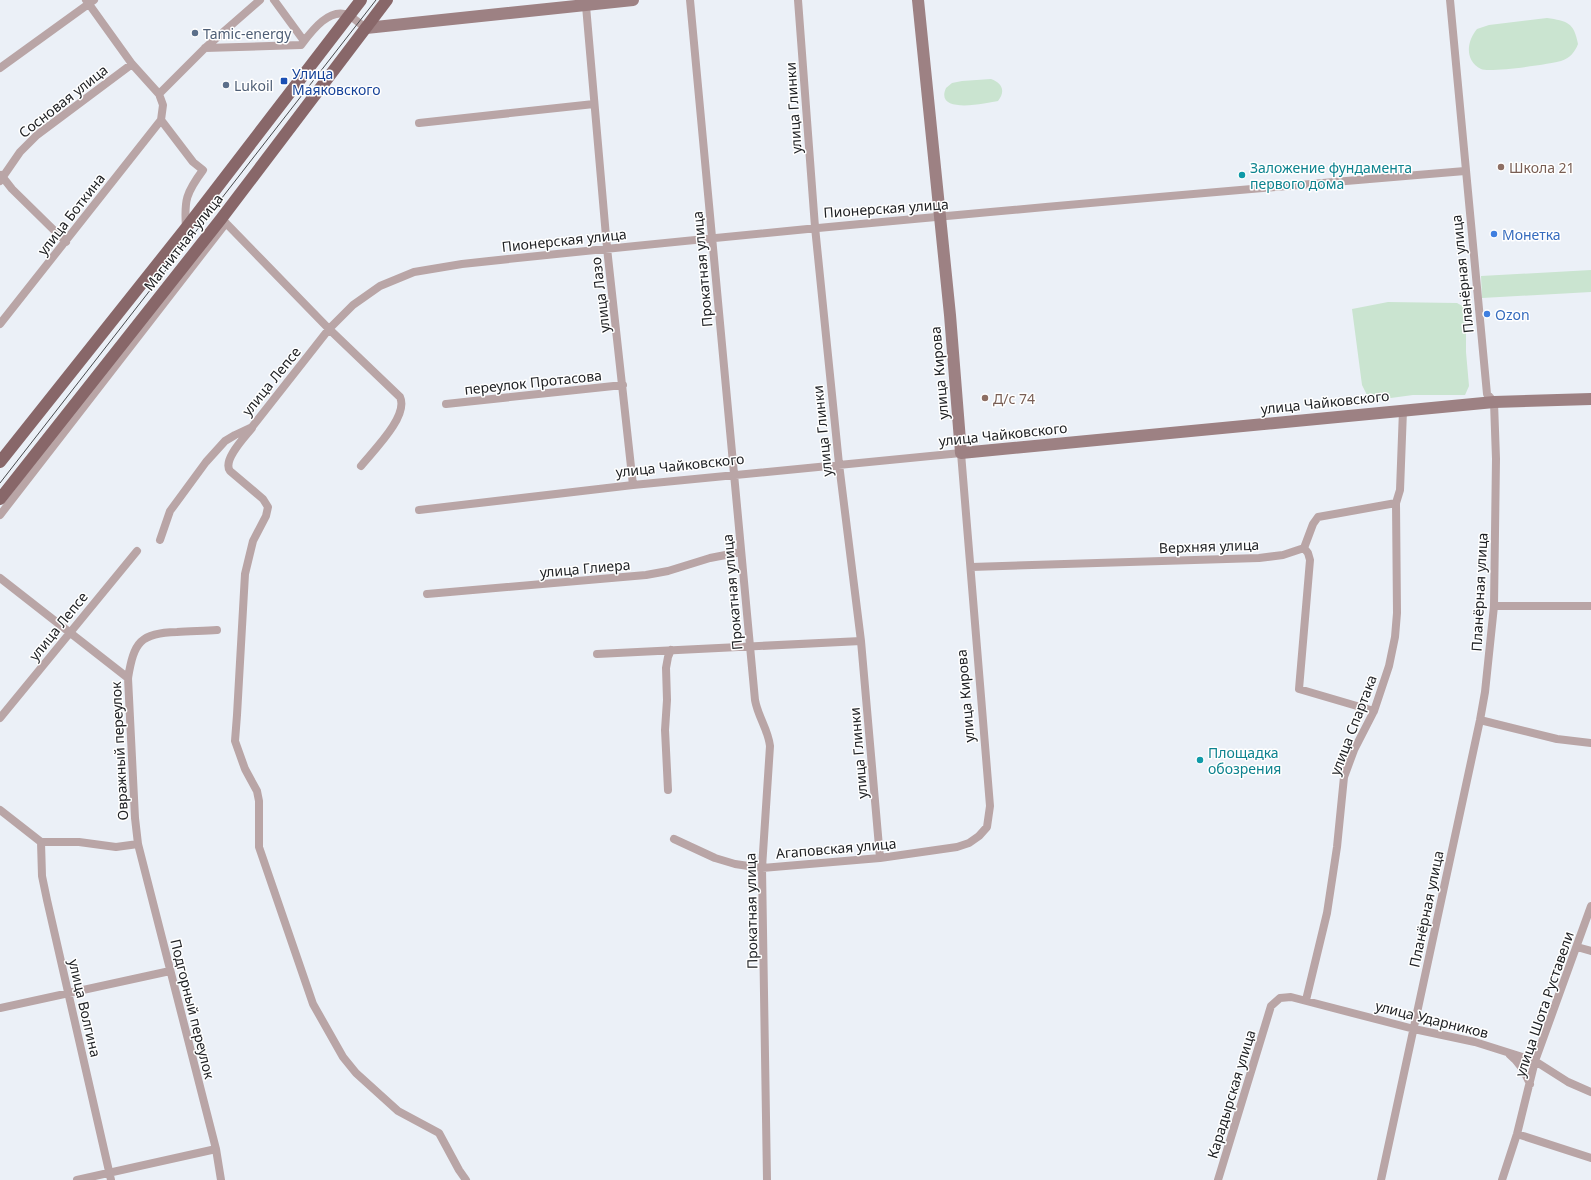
<svg xmlns="http://www.w3.org/2000/svg" width="1591" height="1180" font-family="'Noto Sans',sans-serif">
  <rect width="100%" height="100%" fill="#ebf0f7"/>
  <path fill="#cae4d0" d="M 1547,18 C 1567,21 1574,22 1578,44 C 1575,52 1570,58 1561,61 C 1551,64 1489,73 1481,69 C 1464,60 1467,41 1477,29 L 1489,25 Z
    M 991,79 C 1002,83 1006,91 998,101 C 987,103 934,115 946,88 L 952,83 L 962,81 Z
    M 1591,270 L 1591,292 L 1482,298 L 1481,276 Z
    M 1388,302 L 1457,303 L 1466,308 L 1466,352 L 1469,386 L 1465,395 L 1413,395 L 1376,400 L 1368,397 L 1362,385 L 1352,309 Z"/>
  <g fill="none" stroke-linecap="round" stroke-linejoin="round">
    <path stroke="#b9a5a6" stroke-width="8" d="M 86,0 L 132,64 L 159,94 L 163,105 L 161,120 L 193,162 L 203,170 C 186,193 184,200 186,228
      M 274,0 L 304,41
      M 690,0 L 755,700 C 758,717 768,729 770,746 L 762,868 L 767,1180
      M 798,0 L 815,227 L 839,464 L 861,641 L 880,858
      M 589,1 L 586,6 L 607,248 L 633,485
      M 205,48 L 301,45 C 311,32 329,7 348,15 C 354,18 360,24 366,28
      M 0,68 L 94,0
      M 159,94 L 205,48 L 260,0
      M 419,123 L 594,104
      M 1,175 L 12,189 L 66,242
      M 0,181 L 20,152 L 37,135 L 132,64
      M 222,219 L 329,329 L 400,397 C 409,416 373,451 361,466
      M 0,324 L 161,120
      M 446,404 L 623,385
      M 252,428 C 245,437 222,460 230,471 L 263,499 L 268,507 L 266,516 L 253,541 L 245,574 L 237,715 L 235,741 L 245,769 L 257,791 L 259,801 L 259,847 L 313,1004 L 343,1057 L 356,1073 L 398,1111 L 439,1133 L 459,1170 L 466,1180
      M 419,510 L 633,485 L 961,453 L 990,806 L 987,827 L 979,836 L 969,843 L 957,847 L 880,858 L 762,868 L 735,864 L 715,858 L 674,839
      M 0,515 L 226,223
      M 160,540 L 170,511 L 206,462 L 225,441 L 235,435 L 252,427 L 329,329 L 353,305 L 380,286 L 414,272 L 462,264 C 796,228 1130,199 1465,171
      M 1304,548 L 1313,524 L 1318,517 L 1396,503
      M 971,567 L 1259,558 L 1283,555 L 1304,548 L 1308,553 L 1310,560 L 1299,689 L 1374,711
      M 0,578 L 128,678
      M 427,594 L 646,575 L 668,571 L 710,558 L 741,552
      M 1494,606 L 1591,606
      M 217,630 C 204,631 190,631 177,632 C 140,633 134,642 128,678 L 135,818 L 138,844 L 216,1149 L 221,1180
      M 597,654 L 861,641
      M 0,718 L 137,551
      M 1480,720 L 1557,739 L 1591,743
      M 668,790 L 665,730 L 667,700 L 666,668 L 668,657 L 671,650
      M 0,810 L 41,842 L 79,842 L 116,847 L 138,844
      M 41,842 L 42,876 L 47,900 L 111,1180
      M 1577,947 L 1591,951
      M 1306,1000 L 1327,913 L 1337,847 L 1344,777 L 1354,750 L 1374,711 L 1389,666 L 1395,637 L 1397,613 L 1396,503 L 1400,490 L 1403,410
      M 0,1008 L 170,971
      M 1510,1055 C 1520,1063 1525,1072 1530,1084
      M 1517,1134 L 1591,1158
      M 77,1180 L 216,1149
      M 1218,1180 L 1271,1006 L 1280,998 L 1291,997 L 1414,1029 L 1475,1042 L 1535,1061 L 1568,1082 L 1591,1092
      M 1381,1180 L 1480,720 L 1485,692 L 1494,606 L 1496,459 L 1494,402 L 1487,394 L 1450,0
      M 1502,1180 L 1517,1134 L 1535,1061 L 1591,906"/>
    <path stroke="#9d8183" stroke-width="12" d="M 918,0 L 950,315 L 961,453 L 1494,402 L 1591,399
      M 366,28 L 633,0"/>
    <path stroke="#886769" stroke-width="12" d="M 0,462 L 186,228 L 361,0
      M 0,499 L 221,219 L 387,0"/>
    <path stroke="#484a4e" stroke-width="1" d="M 0,483 L 376,0"/>
  </g>
  <g fill="#5c6f8a" stroke="#fff" stroke-width="1.5">
    <circle cx="195" cy="33" r="4"/>
    <circle cx="226" cy="85" r="4"/>
  </g>
  <rect fill="#1a4fb4" stroke="#fff" stroke-width="1.5" x="280" y="77" width="8" height="8" rx="2"/>
  <g fill="#8d6e63" stroke="#fff" stroke-width="1.5">
    <circle cx="1501" cy="167" r="4"/>
    <circle cx="985" cy="398" r="4"/>
  </g>
  <g fill="#0f9aa8" stroke="#fff" stroke-width="1.5">
    <circle cx="1242" cy="175" r="4"/>
    <circle cx="1200" cy="760" r="4"/>
  </g>
  <g fill="#3f7fe0" stroke="#fff" stroke-width="1.5">
    <circle cx="1494" cy="234" r="4"/>
    <circle cx="1487" cy="314" r="4"/>
  </g>
  <g text-anchor="middle" dominant-baseline="central" stroke-width="3" stroke-linejoin="round" paint-order="stroke">
    <g font-size="14" fill="#4e5e75" stroke="#fff" text-anchor="start">
      <text x="203" y="33">Tamic-energy</text>
      <text x="234" y="85">Lukoil</text>
    </g>
    <g font-size="14" fill="#164399" stroke="#fff" text-anchor="start">
      <text x="292" y="73">Улица<tspan x="292" dy="16">Маяковского</tspan></text>
    </g>
    <g font-size="14" fill="#202225" stroke="#fff">
      <text transform="translate(63 101) rotate(-38)">Сосновая улица</text>
      <text transform="translate(793 108) rotate(-94)">улица Глинки</text>
      <text transform="translate(886 208) rotate(-4)">Пионерская улица</text>
      <text transform="translate(71 214) rotate(-52)">улица Боткина</text>
      <text transform="translate(564 240) rotate(-6)">Пионерская улица</text>
      <text transform="translate(183 242) rotate(-52)">Магнитная улица</text>
      <text transform="translate(702 269) rotate(-95)">Прокатная улица</text>
      <text transform="translate(1462 274) rotate(-96)">Планёрная улица</text>
      <text transform="translate(600 295) rotate(-97)">улица Лазо</text>
      <text transform="translate(939 373) rotate(-95)">улица Кирова</text>
      <text transform="translate(271 381) rotate(-51)">улица Лепсе</text>
      <text transform="translate(533 382) rotate(-6)">переулок Протасова</text>
      <text transform="translate(1325 402) rotate(-6)">улица Чайковского</text>
      <text transform="translate(822 431) rotate(-96)">улица Глинки</text>
      <text transform="translate(1003 434) rotate(-6)">улица Чайковского</text>
      <text transform="translate(680 465) rotate(-6)">улица Чайковского</text>
      <text transform="translate(1209 546) rotate(-2)">Верхняя улица</text>
      <text transform="translate(585 568) rotate(-5)">улица Глиера</text>
      <text transform="translate(732 592) rotate(-95)">Прокатная улица</text>
      <text transform="translate(1479 592) rotate(-87)">Планёрная улица</text>
      <text transform="translate(58 626) rotate(-51)">улица Лепсе</text>
      <text transform="translate(965 696) rotate(-95)">улица Кирова</text>
      <text transform="translate(1353 725) rotate(-69)">улица Спартака</text>
      <text transform="translate(119 751) rotate(-93)">Овражный переулок</text>
      <text transform="translate(858 753) rotate(-95)">улица Глинки</text>
      <text transform="translate(836 848) rotate(-5)">Агаповская улица</text>
      <text transform="translate(1426 909) rotate(-78)">Планёрная улица</text>
      <text transform="translate(751 911) rotate(-91)">Прокатная улица</text>
      <text transform="translate(1544 1004) rotate(-71)">улица Шота Руставели</text>
      <text transform="translate(85 1008) rotate(77)">улица Волгина</text>
      <text transform="translate(193 1009) rotate(76)">Подгорный переулок</text>
      <text transform="translate(1432 1019) rotate(14)">улица Ударников</text>
      <text transform="translate(1231 1094) rotate(-73)">Карадырская улица</text>
    </g>
    <g font-size="14" fill="#0d838f" stroke="#fff" text-anchor="start">
      <text x="1250" y="167">Заложение фундамента<tspan x="1250" dy="16">первого дома</tspan></text>
      <text x="1208" y="752">Площадка<tspan x="1208" dy="16">обозрения</tspan></text>
    </g>
    <g font-size="14" fill="#785e54" stroke="#fff" text-anchor="start">
      <text x="1509" y="167">Школа 21</text>
      <text x="993" y="398">Д/с 74</text>
    </g>
    <g font-size="14" fill="#366cbe" stroke="#fff" text-anchor="start">
      <text x="1502" y="234">Монетка</text>
      <text x="1495" y="314">Ozon</text>
    </g>
  </g>
</svg>
